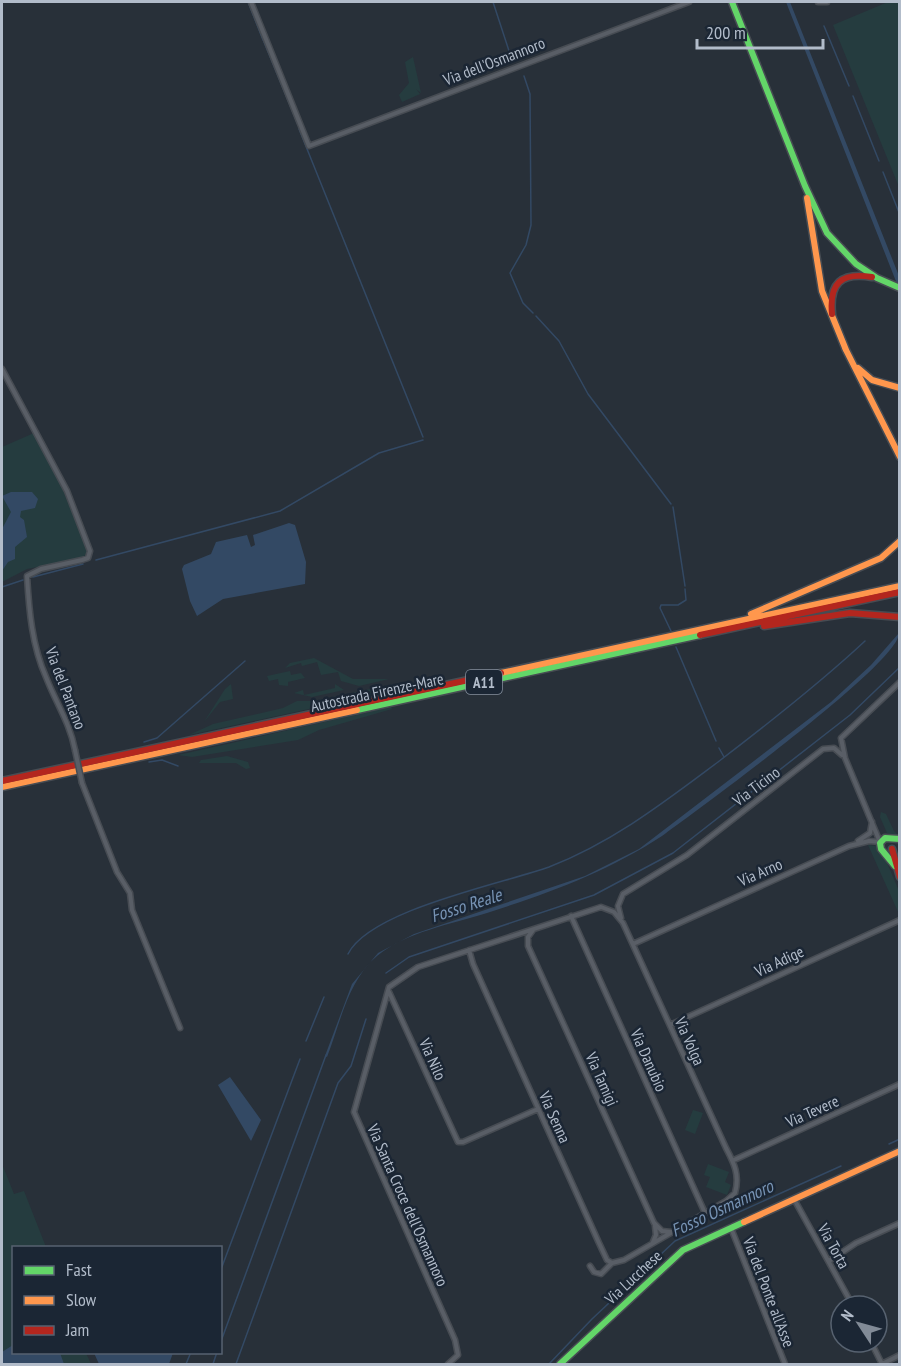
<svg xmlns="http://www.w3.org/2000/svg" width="901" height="1366" font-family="'PT Sans Narrow',sans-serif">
  <rect width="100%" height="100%" fill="#283039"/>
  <path fill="#253c3f" d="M 888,2 L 899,2 L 899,187 L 833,25 Z
    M 413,57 L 421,93 L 416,89 L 420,94 L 402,102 L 399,95 L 409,83 L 405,62 Z
    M 34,433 L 63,490 L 88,551 L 83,558 L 27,569 L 2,582 L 2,447 Z
    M 314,658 L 353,679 L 389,679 L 359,686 L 341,681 L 338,672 L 321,675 L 317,662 L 302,666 L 301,663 L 285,668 L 290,663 Z
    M 290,671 L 291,675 L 301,673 L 305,678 L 288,682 L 288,686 L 279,685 L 278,679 L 269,681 L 267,676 Z
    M 231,684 L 233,699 L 220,702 L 204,722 L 225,689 Z
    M 335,684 L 344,690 L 312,697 L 294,693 L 303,690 L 304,695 L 335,688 Z
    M 394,684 L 410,687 L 189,735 L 213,724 L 283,708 L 297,701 L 314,701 Z
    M 391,707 L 392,709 L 319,730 L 298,740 L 192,757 L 178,755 Z
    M 227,756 L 248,762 L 250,768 L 246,769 L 236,763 L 199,763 L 201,760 Z
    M 881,812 L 886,814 L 894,831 L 899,836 L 887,833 L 880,817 Z
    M 868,845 L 876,846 L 885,858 L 899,891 L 899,914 Z
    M 693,1110 L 703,1113 L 695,1134 L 685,1130 Z
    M 2,1164 L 14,1194 L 24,1191 L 46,1247 L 14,1248 L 14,1352 L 86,1353 L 91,1364 L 2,1364 Z
    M 708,1164 L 729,1172 L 725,1182 L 731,1185 L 727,1195 L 706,1187 L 710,1177 L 704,1175 Z"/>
  <path fill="#334964" d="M 786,2 L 790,2 L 899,276 L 899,289 Z
    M 11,492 L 32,492 L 38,499 L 35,508 L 21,511 L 20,517 L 24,520 L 27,537 L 15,547 L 15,559 L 8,562 L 2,571 L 2,529 L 11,512 L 2,496 Z
    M 289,523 L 295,525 L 306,562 L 305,584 L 223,599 L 197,616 L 190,601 L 182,569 L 184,565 L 211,554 L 216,542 L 247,535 L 251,547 L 255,545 L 253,535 Z
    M 899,633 C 900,663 696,811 662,836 C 607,872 549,893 487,913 C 452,924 406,932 377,956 C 348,980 340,1024 327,1057 L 325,1056 L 352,984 L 378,953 L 414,934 L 585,876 L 639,849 L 831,702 L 871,665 Z
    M 230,1077 L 261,1120 L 251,1141 L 218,1085 Z
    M 13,1345 L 14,1352 L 60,1353 L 64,1364 L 2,1364 L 2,1352 Z
    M 94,1353 L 94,1352 L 173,1353 L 169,1364 L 99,1364 Z"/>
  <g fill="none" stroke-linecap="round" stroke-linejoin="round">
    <path stroke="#334964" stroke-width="1.5" d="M 248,2 L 263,40
      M 493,2 L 512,60
      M 824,26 L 849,86
      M 264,42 L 298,125
      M 524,76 L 530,94 L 531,225 L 526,245 L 510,273 L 523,303 L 533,313
      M 853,96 L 879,161
      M 299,129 L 423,437
      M 883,172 L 900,215
      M 536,316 L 559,341 L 588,394 L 671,504
      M 673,507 L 685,586
      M 96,560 L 280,511 L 379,453 L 423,440
      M 33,577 L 83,564
      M 2,587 L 23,580
      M 671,631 L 660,608 L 661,605 L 678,605 L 686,600 L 685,589
      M 676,647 L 716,741
      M 144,742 L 157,738 L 245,661
      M 719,748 L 724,757
      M 149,762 L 162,760 L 178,766
      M 348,954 C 370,910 501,884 549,867 C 613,842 663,803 718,762 C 769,723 819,684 865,641
      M 386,973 L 409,957 L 594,895 L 673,853 L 850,715 L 900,667
      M 306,1041 L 324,997
      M 889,1144 L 900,1139
      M 220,1272 L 300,1059
      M 220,1344 L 326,1055
      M 186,1364 L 191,1352
      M 213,1364 L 217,1352
      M 236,1364 L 338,1083 L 351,1066 L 366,1019
      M 549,1364 L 592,1319 L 675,1241 L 841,1166"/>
    <defs>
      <path id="street" d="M 251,2 L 309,146 L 689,2
        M 818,2 L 827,2
        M 2,369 L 67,491 L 90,551 L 88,558 L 82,560 L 41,569 L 27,576 C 29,610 32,646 46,677 C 56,703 70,723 75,750
        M 82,783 L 117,872 L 130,893 L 132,910 L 180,1028
        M 858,841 L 870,833 L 872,822
        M 571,916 L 705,1213
        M 621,918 L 618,906 L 623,894 L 687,855 L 823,749 L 834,748 L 842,755
        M 533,930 L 528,937 L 528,946 L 654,1223 L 662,1231 L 671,1232
        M 633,944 L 849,846 L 869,841 L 880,842 L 845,758 L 841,738 L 900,682
        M 469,950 L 473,964 L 599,1243 L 607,1260 L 612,1263
        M 389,992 L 458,1142 L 463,1142 L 538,1109
        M 670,1025 L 900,920
        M 734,1160 L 900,1084
        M 794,1199 L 853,1306
        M 731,1228 L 785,1364
        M 653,1242 L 656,1235 L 655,1226
        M 829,1261 L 856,1243 L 900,1223
        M 590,1266 L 594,1272 L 601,1274 L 612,1263
        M 871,1342 L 882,1364
        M 448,1364 L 458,1355 L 455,1340 L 354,1112 L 389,987 L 418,967 L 601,907 L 614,912 L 623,923 L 726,1148 C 734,1163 740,1175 735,1193 L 726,1201 L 624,1260 L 612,1263
        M 882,1364 L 900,1355"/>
      <path id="fast" d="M 732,2 L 805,186 L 827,233 L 856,264 L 877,278 L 900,288
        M 357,710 L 700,635
        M 895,866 L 881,849 L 880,843 L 885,838 L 900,839
        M 560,1364 L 683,1250 L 744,1222"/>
      <path id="slow" d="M 807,198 L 822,291 L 846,350
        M 845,348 L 900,457
        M 858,368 L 872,380 L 900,388
        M 751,614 L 881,558 L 900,541
        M 501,673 L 900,586
        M 2,787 L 357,710
        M 744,1222 L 900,1151"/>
      <path id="jam" d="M 832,314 C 829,283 841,272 872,277
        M 764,626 L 850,613 L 900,617
        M 700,635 L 900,592
        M 2,781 L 501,673
        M 892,849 L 900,877"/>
    </defs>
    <use href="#street" stroke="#474c53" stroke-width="7"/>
    <use href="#fast" stroke="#474c53" stroke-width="9"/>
    <use href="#slow" stroke="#474c53" stroke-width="9"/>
    <use href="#jam" stroke="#474c53" stroke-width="9"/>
    <use href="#street" stroke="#595e66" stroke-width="4"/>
    <use href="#fast" stroke="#63d668" stroke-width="6"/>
    <use href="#slow" stroke="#ff974d" stroke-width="6"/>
    <use href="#jam" stroke="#b3261e" stroke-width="6"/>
    <defs>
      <path id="street-bridge" d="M 75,750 L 82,783"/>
    </defs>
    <use href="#street-bridge" stroke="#474c53" stroke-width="7" stroke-linecap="butt"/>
    <use href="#street-bridge" stroke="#595e66" stroke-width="4"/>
  </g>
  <g text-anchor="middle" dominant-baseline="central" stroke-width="5" stroke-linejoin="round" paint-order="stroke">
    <rect fill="#1b2634" stroke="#858f9d" stroke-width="1.5" x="466" y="670" width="36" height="24" rx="4.5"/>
    <g font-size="15" font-weight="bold" fill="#b2bcca">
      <text x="484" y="682">A11</text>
    </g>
    <g font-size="16" fill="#b2bcca" stroke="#1b2634">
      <text transform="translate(494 61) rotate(-21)">Via dell'Osmannoro</text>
      <text transform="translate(66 688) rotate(69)">Via del Pantano</text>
      <text transform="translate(377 692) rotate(-12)">Autostrada Firenze-Mare</text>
      <text transform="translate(756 786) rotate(-37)">Via Ticino</text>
      <text transform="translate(760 872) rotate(-24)">Via Arno</text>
      <text transform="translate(779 961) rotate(-25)">Via Adige</text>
      <text transform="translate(690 1041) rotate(66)">Via Volga</text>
      <text transform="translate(433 1059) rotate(66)">Via Nilo</text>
      <text transform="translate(649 1060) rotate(66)">Via Danubio</text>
      <text transform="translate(602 1079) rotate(66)">Via Tamigi</text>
      <text transform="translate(812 1111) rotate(-24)">Via Tevere</text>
      <text transform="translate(555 1117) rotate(66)">Via Senna</text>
      <text transform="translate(408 1205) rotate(66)">Via Santa Croce dell'Osmannoro</text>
      <text transform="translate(834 1246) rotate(61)">Via Torta</text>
      <text transform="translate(633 1277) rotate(-43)">Via Lucchese</text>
      <text transform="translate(769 1292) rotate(69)">Via del Ponte all'Asse</text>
    </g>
    <g font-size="18" font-style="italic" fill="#7793b4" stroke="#1b2634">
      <text transform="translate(466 905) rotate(-18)">Fosso Reale</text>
      <text transform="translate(722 1208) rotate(-25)">Fosso Osmannoro</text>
    </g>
  </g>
  <rect width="901" height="1366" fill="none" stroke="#b2bcca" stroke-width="6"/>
  <rect x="12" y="1246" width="210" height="108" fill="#1b2634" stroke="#576270" stroke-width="1.5"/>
  <rect x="24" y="1266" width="30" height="9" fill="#63d668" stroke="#576270" stroke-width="1.5"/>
  <text x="66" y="1276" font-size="18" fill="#b2bcca">Fast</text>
  <rect x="24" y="1296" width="30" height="9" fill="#ff974d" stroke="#576270" stroke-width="1.5"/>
  <text x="66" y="1306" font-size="18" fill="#b2bcca">Slow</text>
  <rect x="24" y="1326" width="30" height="9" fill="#b3261e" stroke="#576270" stroke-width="1.5"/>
  <text x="66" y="1336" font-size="18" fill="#b2bcca">Jam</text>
  <g transform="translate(859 1324) rotate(306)"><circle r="28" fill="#1b2634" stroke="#576270" stroke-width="1.5"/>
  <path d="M0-4.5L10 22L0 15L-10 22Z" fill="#828b97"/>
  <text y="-9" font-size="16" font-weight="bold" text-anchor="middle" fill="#b2bcca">N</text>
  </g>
  <path d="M697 39v9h126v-9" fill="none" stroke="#b2bcca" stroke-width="3"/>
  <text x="706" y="39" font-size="18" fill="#b2bcca" stroke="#1b2634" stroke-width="4.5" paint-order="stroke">200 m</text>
</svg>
